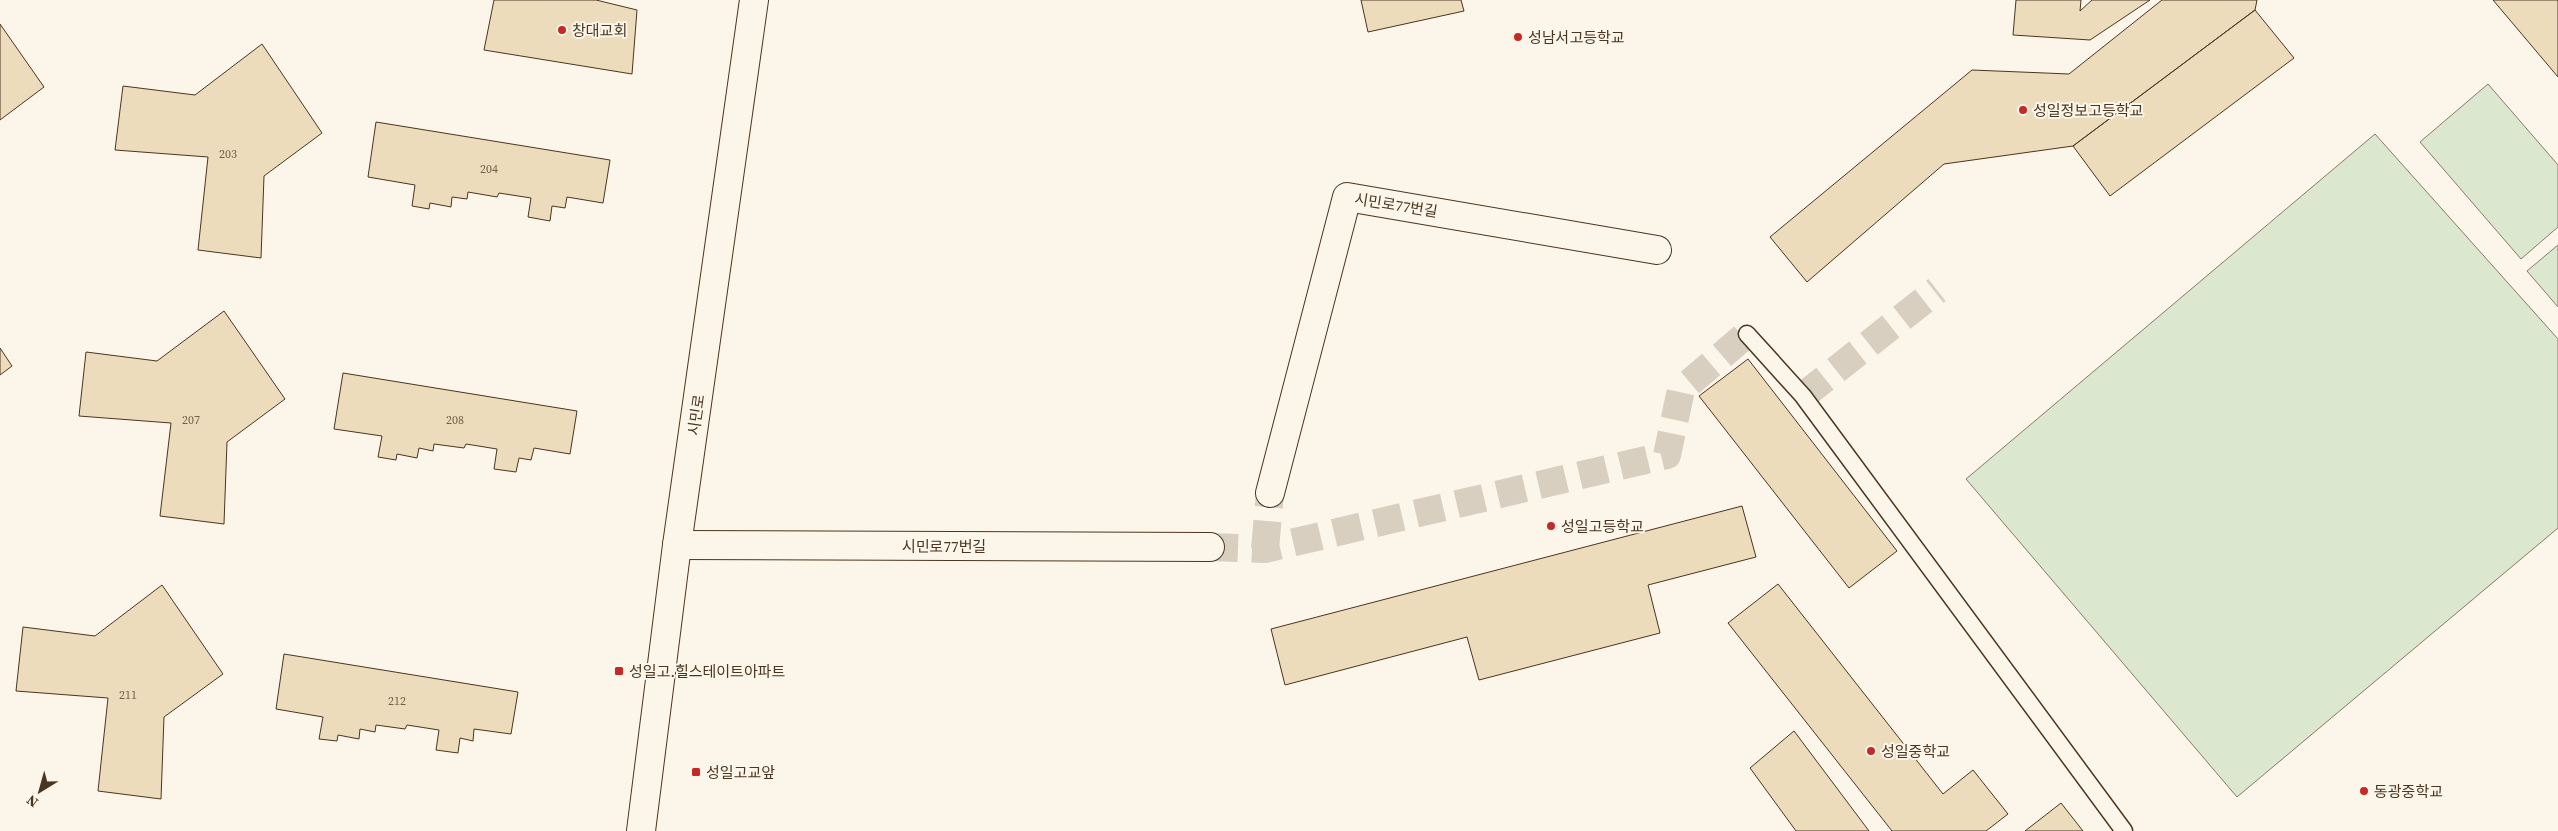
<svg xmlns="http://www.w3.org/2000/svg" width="2558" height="831" font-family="'Source Serif 4','Noto Sans KR',serif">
  <rect width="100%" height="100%" fill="#fbf6e9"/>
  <path fill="#dce7d0" stroke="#887966" d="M 2488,84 L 2558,165 L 2558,227 L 2521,259 L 2420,142 Z
    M 2375,134 L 2558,339 L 2558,528 L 2237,797 L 1966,479 Z
    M 2558,245 L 2558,307 L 2527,271 Z"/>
  <path fill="#ecdcbc" stroke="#4a3520" d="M 494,0 L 596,0 L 637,10 L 632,74 L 484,50 Z
    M 1361,0 L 1461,0 L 1464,11 L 1368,32 Z
    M 2016,0 L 2081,0 L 2080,11 L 2092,0 L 2150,0 L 2090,40 L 2013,35 Z
    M 2162,0 L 2257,0 L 2255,10 L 2073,146 L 1944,164 L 1807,282 L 1770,237 L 1972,70 L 2069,74 Z
    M 2493,0 L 2558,0 L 2558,77 Z
    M 2255,10 L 2294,58 L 2110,196 L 2073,146 Z
    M 0,24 L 44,87 L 0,120 Z
    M 262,44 L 322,133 L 264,176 L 261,258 L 198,250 L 208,157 L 115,150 L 123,86 L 195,95 Z
    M 376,122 L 610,160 L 603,203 L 567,197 L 565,208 L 552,206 L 550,221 L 528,217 L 531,198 L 499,193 L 497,197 L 468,192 L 467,199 L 452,197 L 451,207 L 430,203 L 429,209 L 412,206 L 415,185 L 368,177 Z
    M 224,311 L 285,399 L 227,442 L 224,524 L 160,516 L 171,423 L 79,416 L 86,352 L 157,361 Z
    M 0,348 L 12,366 L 0,375 Z
    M 1748,359 L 1897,551 L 1849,588 L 1699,396 Z
    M 343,373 L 577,411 L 570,454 L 534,448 L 531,460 L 519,458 L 516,472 L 494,469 L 497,449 L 466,444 L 464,448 L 434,444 L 433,451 L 419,448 L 417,458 L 397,454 L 396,460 L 378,457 L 382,436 L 334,429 Z
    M 1742,506 L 1756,557 L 1648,585 L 1660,633 L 1479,680 L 1467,637 L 1285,685 L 1271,629 Z
    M 1778,584 L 1943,794 L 1973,770 L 2008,814 L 1986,831 L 1892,831 L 1728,623 Z
    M 162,585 L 223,674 L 164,717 L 161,799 L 98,791 L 108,698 L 16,691 L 23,627 L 95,636 Z
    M 284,654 L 518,692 L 511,734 L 474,729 L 473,741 L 460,738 L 458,753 L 436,750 L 439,730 L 407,725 L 405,729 L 376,725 L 375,732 L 360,729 L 359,739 L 338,735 L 337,741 L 319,739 L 323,717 L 276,709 Z
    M 1794,731 L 1869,831 L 1796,831 L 1750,768 Z
    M 2061,803 L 2083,831 L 2025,831 Z"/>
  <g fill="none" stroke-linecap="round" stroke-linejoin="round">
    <path stroke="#d8cfc1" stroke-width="28" stroke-dasharray="28 14" stroke-linecap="butt" d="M 1803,396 L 1937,290
      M 1210,547 L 1265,549 L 1667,455 L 1681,390 L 1747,334
      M 1265,549 L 1270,493"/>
    <defs>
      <path id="service" d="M 1747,334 L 1803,396 L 2124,831"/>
      <path id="minor" d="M 1270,493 L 1347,197 L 1657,250
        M 677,545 L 1210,547"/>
      <path id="secondary" d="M 641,831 L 677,545 L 754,0"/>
    </defs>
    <use href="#service" stroke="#4a3520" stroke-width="19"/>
    <use href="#minor" stroke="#4a3520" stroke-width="30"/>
    <use href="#secondary" stroke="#4a3520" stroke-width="30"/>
    <use href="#service" stroke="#fbf6e9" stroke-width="16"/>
    <use href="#minor" stroke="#fbf6e9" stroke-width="28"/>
    <use href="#secondary" stroke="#fbf6e9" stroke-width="28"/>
  </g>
  <g fill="#c62828" stroke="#fbf6e9" stroke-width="2">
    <circle cx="562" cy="30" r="5"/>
    <circle cx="1518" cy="37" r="5"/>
    <circle cx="2023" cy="110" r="5"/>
    <circle cx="1551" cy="526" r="5"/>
    <rect x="614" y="666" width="10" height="10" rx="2.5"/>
    <circle cx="1871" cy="751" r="5"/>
    <rect x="691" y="767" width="10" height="10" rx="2.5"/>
    <circle cx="2364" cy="791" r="5"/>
  </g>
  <g text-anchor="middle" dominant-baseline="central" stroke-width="4" stroke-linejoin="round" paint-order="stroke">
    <g font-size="12" fill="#725f47">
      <text x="228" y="154">203</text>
      <text x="489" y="169">204</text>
      <text x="191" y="420">207</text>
      <text x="455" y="420">208</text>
      <text x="128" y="695">211</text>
      <text x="397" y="701">212</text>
    </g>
    <g font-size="15" fill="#4a3520" stroke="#fbf6e9" text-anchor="start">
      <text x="572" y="30">창대교회</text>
      <text x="1528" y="37">성남서고등학교</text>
      <text x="2033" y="110">성일정보고등학교</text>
      <text x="1561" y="526">성일고등학교</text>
      <text x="629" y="671">성일고.힐스테이트아파트</text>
      <text x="1881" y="751">성일중학교</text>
      <text x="706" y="772">성일고교앞</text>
      <text x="2374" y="791">동광중학교</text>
    </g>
    <g font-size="15" fill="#4a3520" stroke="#fbf6e9">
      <text transform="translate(1396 205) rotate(9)">시민로77번길</text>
      <text transform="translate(696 415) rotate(-82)">시민로</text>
      <text x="944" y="546">시민로77번길</text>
    </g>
  </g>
  <g transform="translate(40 791) rotate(217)" stroke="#fbf6e9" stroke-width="4" paint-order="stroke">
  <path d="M0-4L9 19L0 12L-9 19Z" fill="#4a3520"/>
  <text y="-8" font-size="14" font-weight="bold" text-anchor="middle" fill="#4a3520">N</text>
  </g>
</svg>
